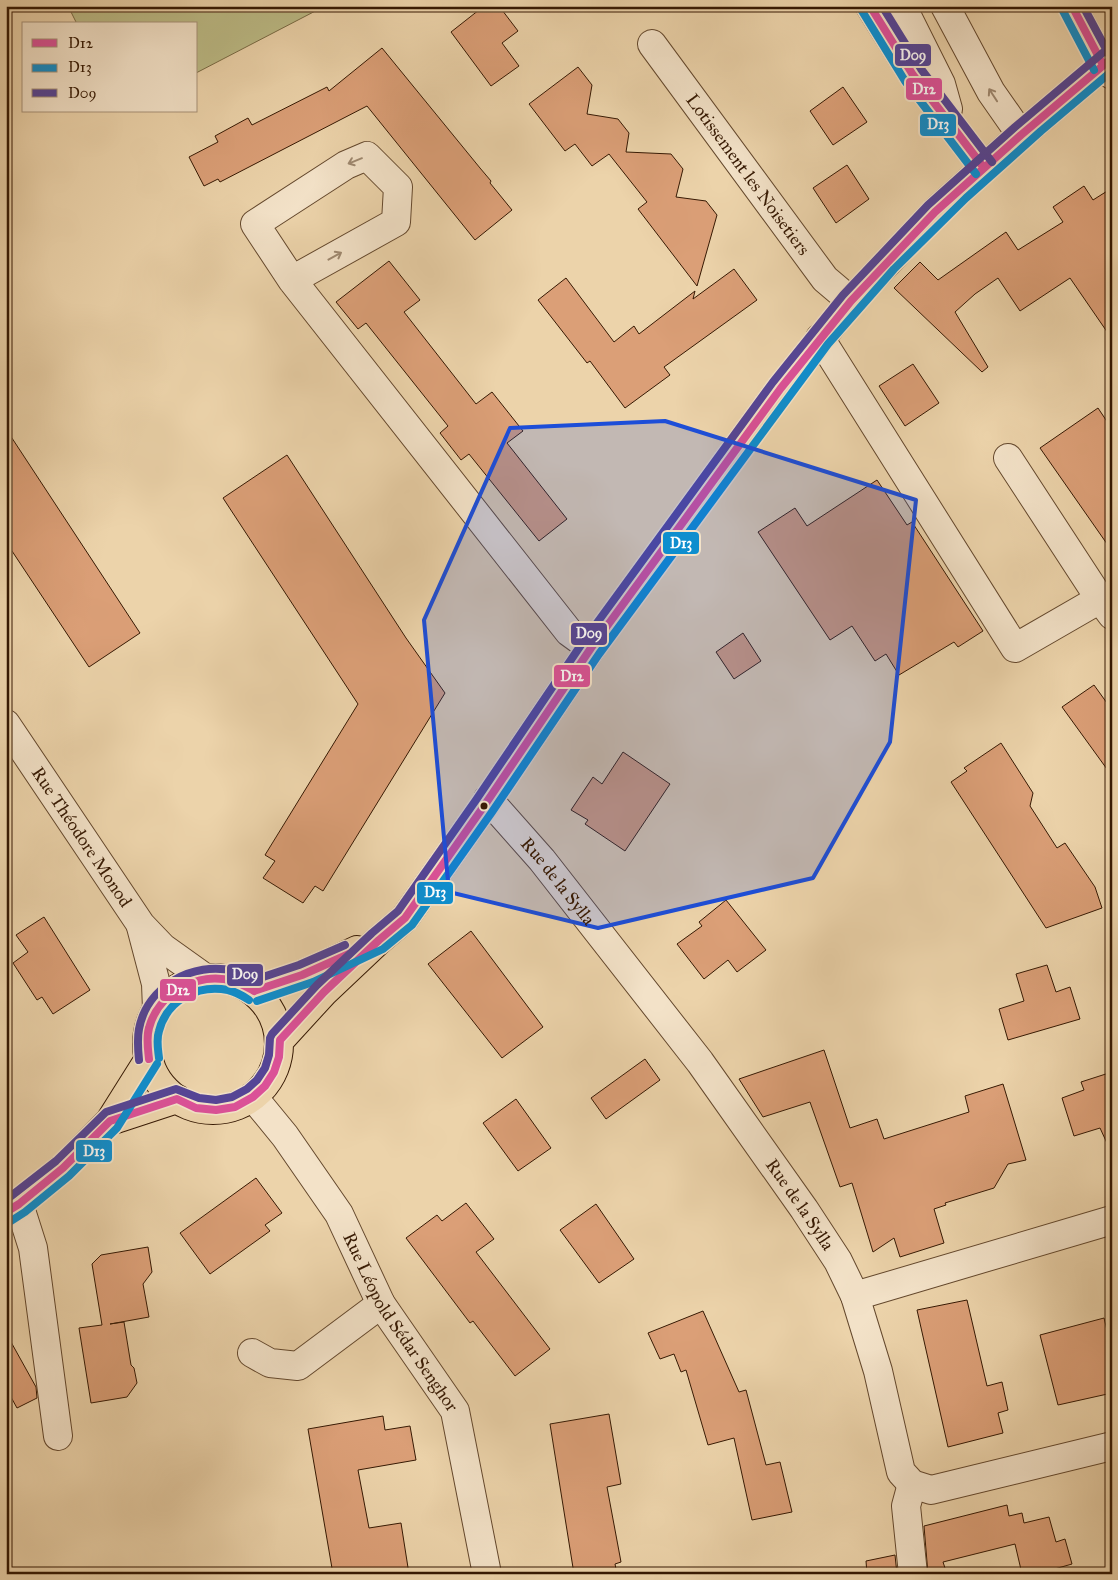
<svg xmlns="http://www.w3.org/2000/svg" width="1118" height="1580" font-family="'IM FELL Great Primer',serif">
  <rect width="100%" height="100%" fill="#ecd3aa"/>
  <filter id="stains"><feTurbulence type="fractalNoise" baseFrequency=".004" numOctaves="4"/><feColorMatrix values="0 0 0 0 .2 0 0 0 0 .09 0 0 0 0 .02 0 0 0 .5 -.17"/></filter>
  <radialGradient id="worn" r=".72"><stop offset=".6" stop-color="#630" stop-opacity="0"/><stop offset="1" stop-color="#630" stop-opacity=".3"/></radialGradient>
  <path fill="#bcbb86" stroke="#796a44" d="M 68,6 L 325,6 L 196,73 L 196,24 L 77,24 Z"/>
  <path fill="#db9f77" stroke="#361903" d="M 484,6 L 499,6 L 518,31 L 502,43 L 519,66 L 491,86 L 451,32 Z
    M 382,48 L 480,168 L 491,181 L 490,183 L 512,210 L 475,240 L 367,106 L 220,182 L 218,179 L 204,186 L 189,157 L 218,142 L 215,136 L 248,118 L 252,125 L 327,87 L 329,91 Z
    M 578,67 L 592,85 L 587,114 L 618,119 L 629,133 L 626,152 L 671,154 L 683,169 L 676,197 L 706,201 L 717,215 L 697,286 L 638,209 L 647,202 L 609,154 L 592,166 L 575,144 L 565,151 L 529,104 Z
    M 843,87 L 867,122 L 833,145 L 810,111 Z
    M 847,165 L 869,199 L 836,223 L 813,188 Z
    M 1084,186 L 1093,200 L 1112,188 L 1112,339 L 1070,278 L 1020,311 L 998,278 L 975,294 L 955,312 L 988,367 L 982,372 L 894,288 L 920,262 L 938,280 L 1006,232 L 1018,250 L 1063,222 L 1053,207 Z
    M 389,261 L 420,300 L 404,312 L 476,404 L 492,392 L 523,431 L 507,443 L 567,519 L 539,541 L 469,454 L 461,460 L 440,433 L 448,426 L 366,323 L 358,329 L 336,302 Z
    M 734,269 L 757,300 L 664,367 L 670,375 L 625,408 L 590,361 L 587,363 L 538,300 L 566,278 L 614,342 L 634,326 L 639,334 L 695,291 L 693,299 Z
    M 913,364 L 939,403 L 905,426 L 879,386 Z
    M 1098,408 L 1112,429 L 1112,551 L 1040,448 Z
    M 6,429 L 140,633 L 89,667 L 6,542 Z
    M 287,455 L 406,638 L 445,693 L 323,891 L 315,886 L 303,903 L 263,878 L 275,861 L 265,855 L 358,704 L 223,498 Z
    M 877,480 L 907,525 L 912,522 L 983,631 L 958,647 L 954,642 L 899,675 L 886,654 L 875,661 L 852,626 L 830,640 L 758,532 L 795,508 L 807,526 Z
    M 743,633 L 761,661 L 734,679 L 716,652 Z
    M 1094,685 L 1112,710 L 1112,776 L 1062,707 Z
    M 1001,743 L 1033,793 L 1030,806 L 1057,848 L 1065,843 L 1095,887 L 1102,908 L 1046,928 L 951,782 L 967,771 L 964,768 Z
    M 623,752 L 670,784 L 625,851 L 585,824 L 588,820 L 571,810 L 593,777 L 602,784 Z
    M 726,900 L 766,950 L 737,972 L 728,960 L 704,979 L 677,944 L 702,926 L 699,922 Z
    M 44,917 L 90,990 L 53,1014 L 42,997 L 37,1000 L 13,963 L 28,952 L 16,935 Z
    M 471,931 L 543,1027 L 502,1058 L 428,964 Z
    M 1047,965 L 1056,992 L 1070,987 L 1080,1019 L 1008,1040 L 999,1009 L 1024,1001 L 1016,974 Z
    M 824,1050 L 850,1128 L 877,1119 L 884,1139 L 969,1112 L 965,1096 L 1003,1084 L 1026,1160 L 1008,1164 L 994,1188 L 945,1203 L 946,1205 L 934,1209 L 944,1243 L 900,1257 L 894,1238 L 873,1252 L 852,1183 L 840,1187 L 810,1102 L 763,1117 L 739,1079 Z
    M 645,1059 L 660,1080 L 606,1119 L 591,1098 Z
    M 1112,1072 L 1112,1154 L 1100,1128 L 1074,1136 L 1062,1098 L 1084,1090 L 1081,1082 Z
    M 516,1099 L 551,1148 L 518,1171 L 483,1123 Z
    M 256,1178 L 282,1213 L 265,1225 L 270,1231 L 210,1274 L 180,1233 Z
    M 466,1203 L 494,1239 L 476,1252 L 550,1349 L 515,1376 L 473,1321 L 470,1323 L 406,1238 L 437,1215 L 442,1221 Z
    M 596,1204 L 634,1259 L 599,1283 L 560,1230 Z
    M 148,1247 L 152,1272 L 143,1284 L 149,1317 L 110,1324 L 124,1322 L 131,1365 L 134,1368 L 137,1383 L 127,1397 L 91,1403 L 79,1328 L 102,1325 L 92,1264 L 101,1255 Z
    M 967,1300 L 987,1386 L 1002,1382 L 1008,1410 L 998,1413 L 1003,1433 L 948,1447 L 917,1310 Z
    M 703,1311 L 739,1392 L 746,1390 L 766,1465 L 780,1462 L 792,1512 L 752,1520 L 734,1438 L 708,1445 L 686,1370 L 681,1372 L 674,1354 L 660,1359 L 648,1333 Z
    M 1104,1318 L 1112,1351 L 1112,1393 L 1058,1405 L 1040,1335 Z
    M 6,1333 L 36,1387 L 37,1398 L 17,1408 L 6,1388 Z
    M 609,1414 L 621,1484 L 607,1487 L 621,1562 L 615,1564 L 617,1574 L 574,1574 L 550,1424 Z
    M 383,1416 L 385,1430 L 410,1426 L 416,1460 L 358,1470 L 369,1528 L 401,1523 L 409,1574 L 333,1574 L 308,1429 Z
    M 1007,1505 L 1009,1516 L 1022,1513 L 1024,1523 L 1049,1517 L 1056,1542 L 1065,1539 L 1072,1564 L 1037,1574 L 1022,1574 L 1015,1544 L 943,1562 L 947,1574 L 928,1574 L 924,1526 Z
    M 895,1555 L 897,1574 L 867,1574 L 866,1561 Z"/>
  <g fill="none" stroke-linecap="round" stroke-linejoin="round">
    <defs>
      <g id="minor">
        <path d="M 870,6 L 913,75 L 984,168"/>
        <path d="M 902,6 L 941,84 L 948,109"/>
        <path d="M 945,6 L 991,92 L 1021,135"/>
        <path d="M 1072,6 L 1103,65 L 1112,75"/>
        <path id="s1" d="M 652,44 L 825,279 L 851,301"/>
        <path d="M 292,280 L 396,222 L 398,187 L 367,156 L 346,165 L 255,224 L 292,280 L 569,632 L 591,648"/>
        <path d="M 820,338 L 1015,648 L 1100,599 L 1112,615"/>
        <path d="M 1008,458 L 1100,599"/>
        <path id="s2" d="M 6,724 L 141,925 L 163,948 L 205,978"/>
        <path id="s3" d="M 488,799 L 542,860 L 700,1062 L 804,1209 L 838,1261 L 855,1296 L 878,1371 L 901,1472 L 912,1484 L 931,1490 L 1112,1446"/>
        <path d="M 141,927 L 156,984 L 157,1009"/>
        <path id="s4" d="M 253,1097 L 285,1136 L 339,1214 L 381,1304 L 455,1411 L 487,1574"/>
        <path d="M 19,1204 L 33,1248 L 58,1436"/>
        <path d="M 855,1296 L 1112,1220"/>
        <path d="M 252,1353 L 270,1363 L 298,1366 L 381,1304"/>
        <path d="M 912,1484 L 906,1506 L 913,1574"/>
      </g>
      <path id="major" d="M147 1044a66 66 0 1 1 132 0a66 66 0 1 1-132 0Z
        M 254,991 C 290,981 323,966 357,950
        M 280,1040 L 324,992 L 379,940 L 405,918 L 484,806 L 591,648 L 781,388 L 851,301 L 935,212 L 1021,135 L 1112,58
        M 110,1121 L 177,1099
        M 6,1212 L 19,1204 L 63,1168 L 110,1121 L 149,1059"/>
    </defs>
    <use href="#minor" stroke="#64482d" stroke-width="30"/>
    <use href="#major" stroke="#361903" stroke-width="30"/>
    <use href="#minor" stroke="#f3e2c8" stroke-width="28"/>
    <use href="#major" stroke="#ecd3aa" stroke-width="28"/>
    <defs>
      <path id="bus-1" d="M 870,6 L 913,75 L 984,168
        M 1072,6 L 1103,65
        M 254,991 L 302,975 L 349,954
        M 149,1059 C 148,1049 146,1038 149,1028 C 158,993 198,971 233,981 C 241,983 247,987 254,991
        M 6,1212 L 19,1204 L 63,1168 L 110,1121 L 177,1099 L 196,1108 L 216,1110 L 235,1107 L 253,1097 L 265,1086 L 274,1072 L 279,1057 L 280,1040 L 324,992 L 379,940 L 405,918 L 484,806 L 591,648 L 781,388 L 851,301 L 935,212 L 1021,135 L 1112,58"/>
      <path id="bus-2" d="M 862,11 L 905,81 L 976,174
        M 1063,11 L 1094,70
        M 257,1001 L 313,982 L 383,949 L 412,925 L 492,812 L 599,654 L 828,344 L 894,269 L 966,198 L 1041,131 L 1112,71
        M 159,1058 C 158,1049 156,1040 159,1031 C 167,1000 198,984 228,990 C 236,992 243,996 249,1000
        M 11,1221 L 25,1212 L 69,1176 L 117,1128 L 157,1064"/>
      <path id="bus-3" d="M 882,6 L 921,69 L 992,162
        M 1083,6 L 1112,60
        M 251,981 L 299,965 L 345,945
        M 139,1060 C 138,1050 137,1039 139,1029 C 147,986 193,961 234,971 C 243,973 251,978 259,982
        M 6,1200 L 56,1161 L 106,1112 L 176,1089 L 199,1098 L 216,1100 L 232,1097 L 247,1089 L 257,1080 L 265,1068 L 269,1055 L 270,1038 L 272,1034 L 317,985 L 372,933 L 398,911 L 476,800 L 583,642 L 773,382 L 843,295 L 928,205 L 1015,127 L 1106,50"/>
    </defs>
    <use href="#bus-1" stroke="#f3e2c8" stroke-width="11"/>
    <use href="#bus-2" stroke="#f3e2c8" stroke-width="11"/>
    <use href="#bus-3" stroke="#f3e2c8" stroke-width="11"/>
    <use href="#bus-1" stroke="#db5197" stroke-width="8"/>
    <use href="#bus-2" stroke="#0e8ece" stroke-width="8"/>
    <use href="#bus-3" stroke="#554596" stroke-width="8"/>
  </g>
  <defs><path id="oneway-shaft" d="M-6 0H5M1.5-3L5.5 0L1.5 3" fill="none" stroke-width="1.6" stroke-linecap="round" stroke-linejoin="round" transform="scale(1.25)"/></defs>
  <g stroke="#9e886f">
    <use href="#oneway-shaft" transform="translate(993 95) rotate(-123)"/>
    <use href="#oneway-shaft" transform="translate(355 161) rotate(158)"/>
    <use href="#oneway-shaft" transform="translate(335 256) rotate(-29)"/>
  </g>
  <path fill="#1d4ed8" fill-opacity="0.2" stroke="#1d4ed8" stroke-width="4" stroke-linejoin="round" d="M 665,421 L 916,500 L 890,742 L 813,878 L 598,928 L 449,892 L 424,620 L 510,428 Z"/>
  <circle fill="#361903" stroke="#f3e2c8" stroke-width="2" cx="484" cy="806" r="4.5"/>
  <g text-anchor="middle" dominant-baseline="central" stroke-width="4" stroke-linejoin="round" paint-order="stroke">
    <g font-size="18" fill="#361903" stroke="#f3e2c8">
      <text stroke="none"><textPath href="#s1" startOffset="162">Lotissement les Noisetiers</textPath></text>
      <text stroke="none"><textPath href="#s2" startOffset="136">Rue Théodore Monod</textPath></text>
      <text stroke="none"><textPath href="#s3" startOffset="108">Rue de la Sylla</textPath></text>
      <text stroke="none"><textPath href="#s3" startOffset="512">Rue de la Sylla</textPath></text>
      <text stroke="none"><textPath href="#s4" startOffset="270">Rue Léopold Sédar Senghor</textPath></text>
    </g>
  </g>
  <g stroke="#f3e2c8" stroke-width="2">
    <rect x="894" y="43" width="38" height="24" rx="5" fill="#554596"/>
    <rect x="905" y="77" width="38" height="24" rx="5" fill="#db5197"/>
    <rect x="919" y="113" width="38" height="24" rx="5" fill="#0e8ece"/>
    <rect x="662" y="531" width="38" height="24" rx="5" fill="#0e8ece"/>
    <rect x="570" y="622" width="38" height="24" rx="5" fill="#554596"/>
    <rect x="553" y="664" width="38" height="24" rx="5" fill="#db5197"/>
    <rect x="416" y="881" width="38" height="24" rx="5" fill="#0e8ece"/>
    <rect x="226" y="963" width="38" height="24" rx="5" fill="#554596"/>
    <rect x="159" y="978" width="38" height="24" rx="5" fill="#db5197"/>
    <rect x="75" y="1139" width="38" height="24" rx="5" fill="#0e8ece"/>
  </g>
  <g font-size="14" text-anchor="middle" font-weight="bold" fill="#fff">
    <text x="913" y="60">D09</text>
    <text x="924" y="94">D12</text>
    <text x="938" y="129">D13</text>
    <text x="681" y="548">D13</text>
    <text x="589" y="638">D09</text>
    <text x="572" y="681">D12</text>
    <text x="435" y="897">D13</text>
    <text x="245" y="979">D09</text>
    <text x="178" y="995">D12</text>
    <text x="94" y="1156">D13</text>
  </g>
  <rect width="1118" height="1580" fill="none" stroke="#ecd3aa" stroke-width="25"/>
  <rect x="8" y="8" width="1103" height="1565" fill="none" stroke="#361903" stroke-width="2.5"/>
  <rect x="12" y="12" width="1093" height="1555" fill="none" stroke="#361903"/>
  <rect x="22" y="22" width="175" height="90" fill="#f3e2c8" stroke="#a79279"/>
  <rect x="32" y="39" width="25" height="8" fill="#db5197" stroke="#a79279"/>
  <text x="68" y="48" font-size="15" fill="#361903">D12</text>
  <rect x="32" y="64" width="25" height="8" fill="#0e8ece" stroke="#a79279"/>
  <text x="68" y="72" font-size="15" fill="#361903">D13</text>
  <rect x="32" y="89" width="25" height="8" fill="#554596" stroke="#a79279"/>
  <text x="68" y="98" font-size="15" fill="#361903">D09</text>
  <rect width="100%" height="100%" filter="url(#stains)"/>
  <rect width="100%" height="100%" fill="url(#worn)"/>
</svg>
